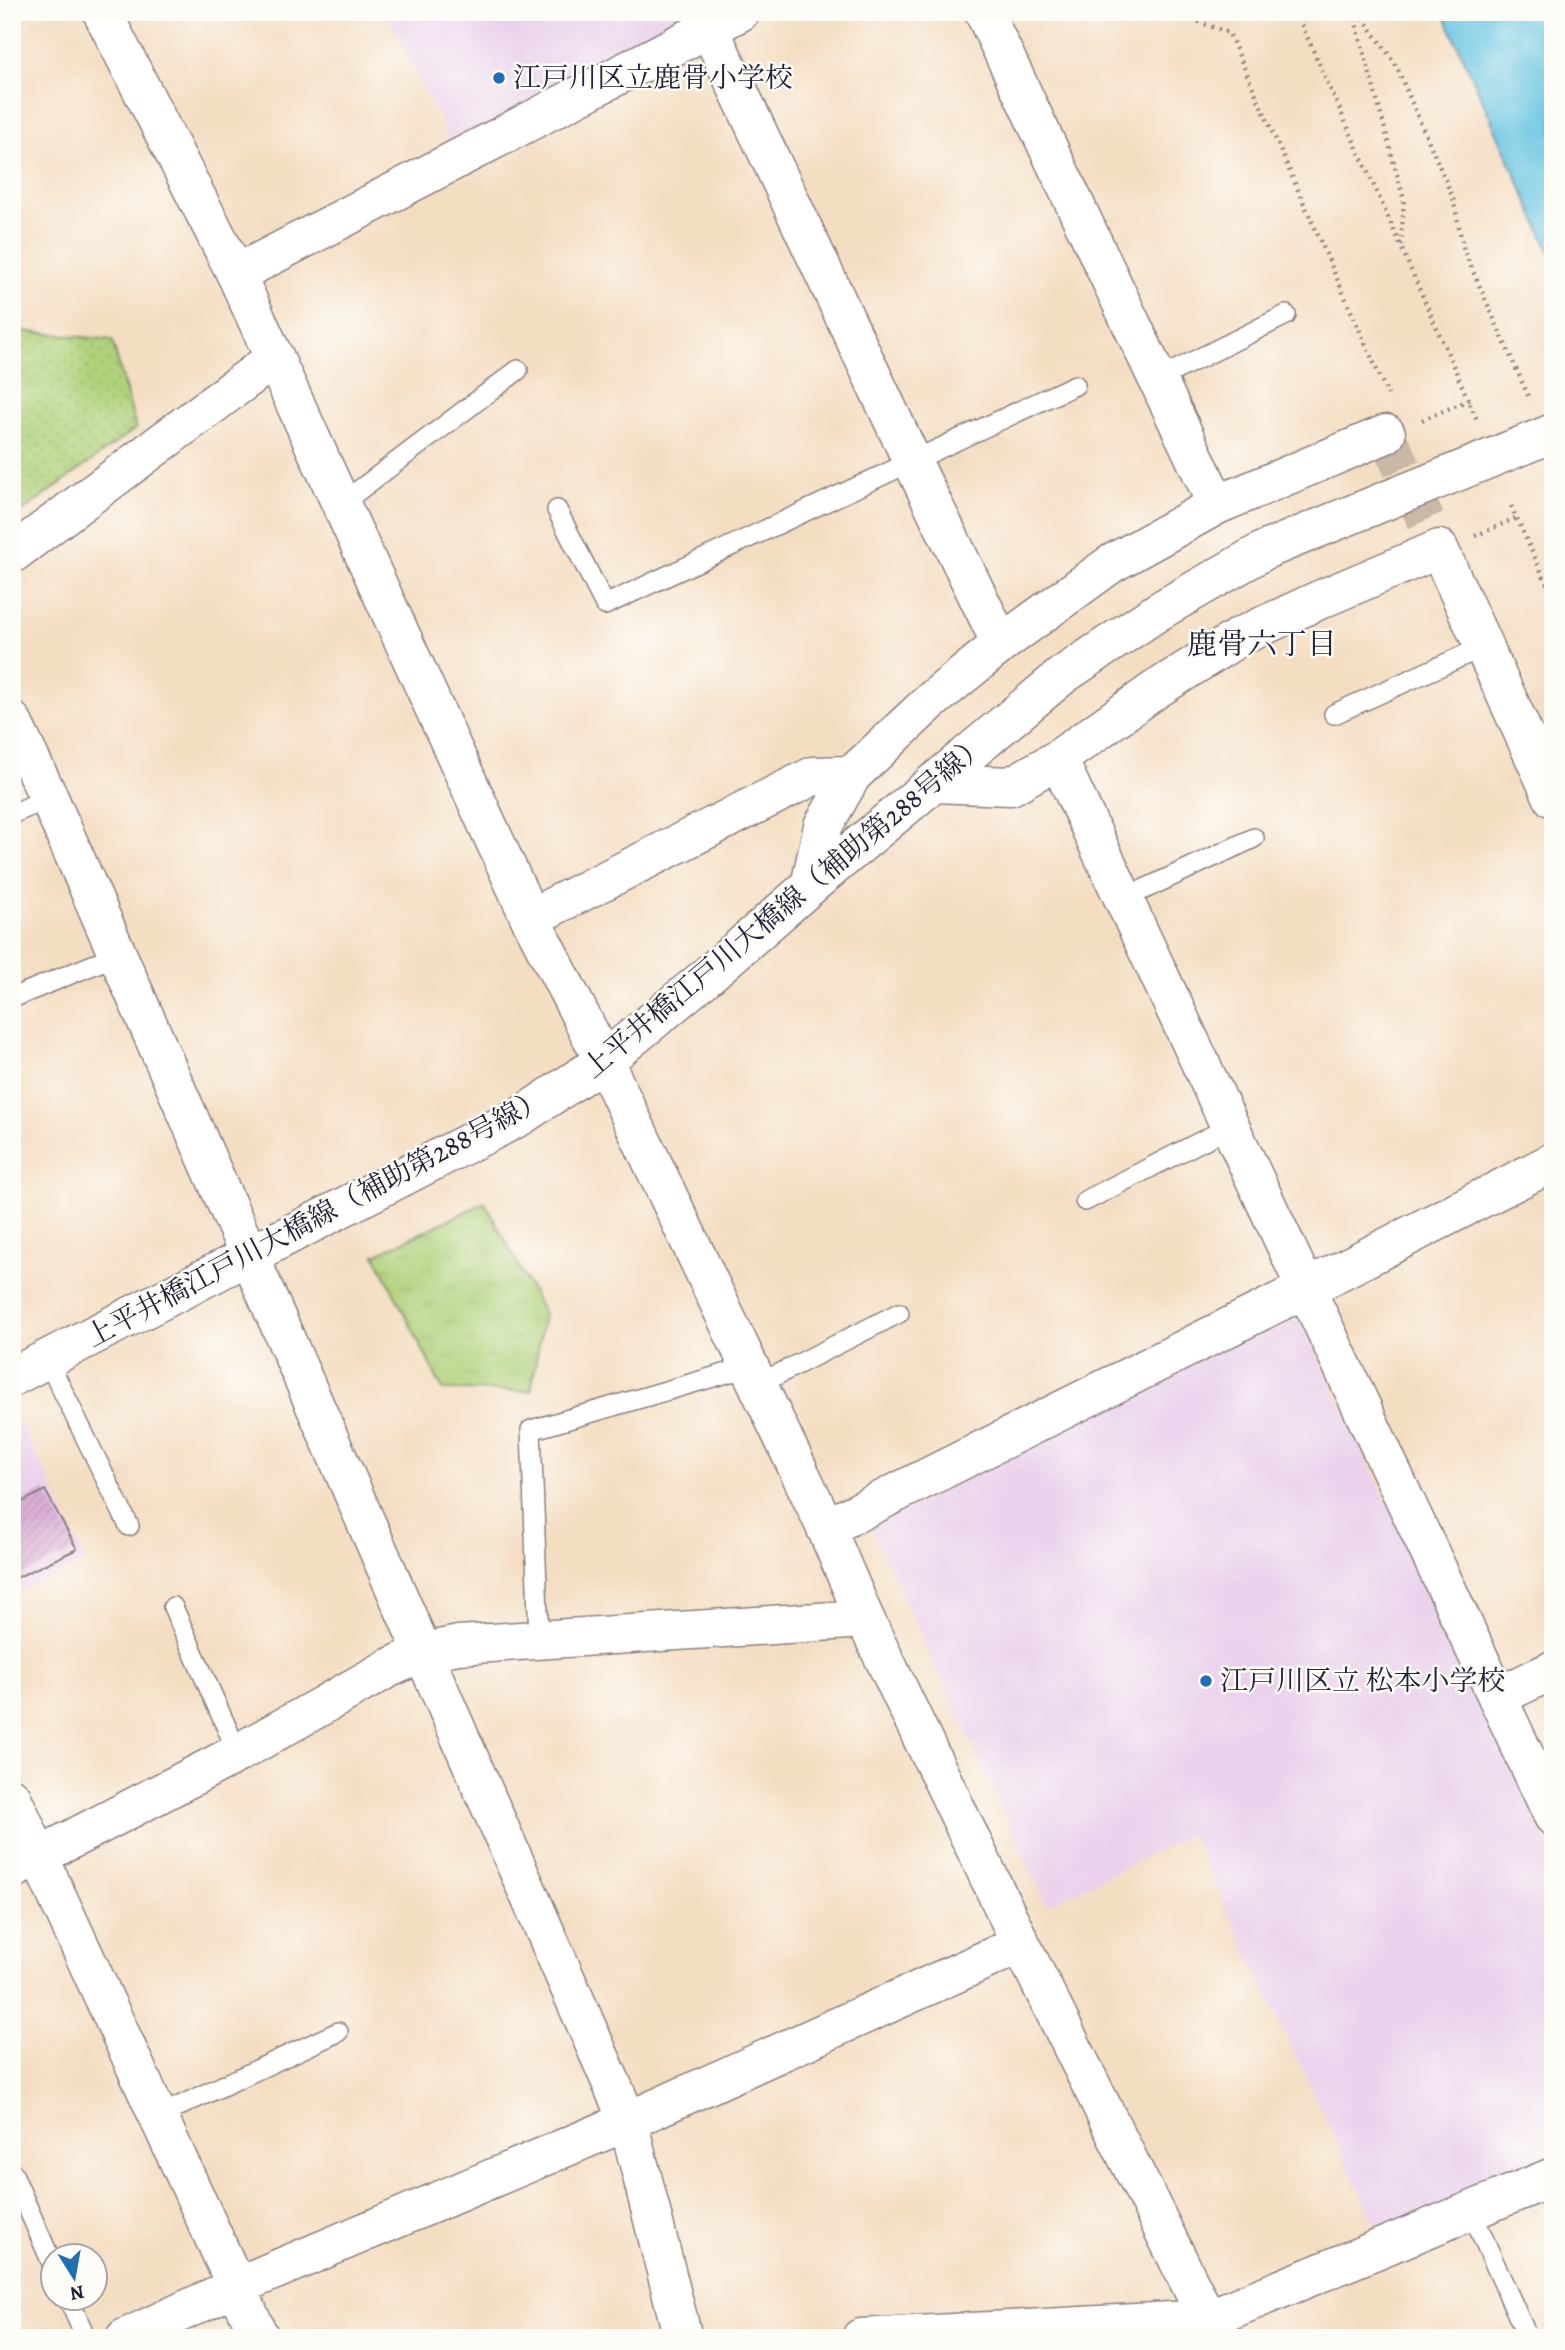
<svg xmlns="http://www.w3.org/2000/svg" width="1565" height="2350" font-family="Alegreya,'Noto Serif JP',serif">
  <defs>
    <pattern id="grass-dots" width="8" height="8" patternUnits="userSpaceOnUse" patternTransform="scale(1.75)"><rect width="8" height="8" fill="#afd17a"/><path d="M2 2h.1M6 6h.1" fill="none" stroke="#96b36a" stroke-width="1.8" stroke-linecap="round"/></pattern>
    <pattern id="park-tufts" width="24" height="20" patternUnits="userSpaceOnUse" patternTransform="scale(1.75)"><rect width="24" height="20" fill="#afd17a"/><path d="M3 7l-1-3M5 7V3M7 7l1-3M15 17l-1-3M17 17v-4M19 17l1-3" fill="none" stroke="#96b36a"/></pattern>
    <pattern id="building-hatch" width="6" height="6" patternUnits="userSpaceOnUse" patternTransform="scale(1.75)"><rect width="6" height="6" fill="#dbb1d7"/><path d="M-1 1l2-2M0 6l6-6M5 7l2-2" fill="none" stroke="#bc98b9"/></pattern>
  </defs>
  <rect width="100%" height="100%" fill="#fdfcf7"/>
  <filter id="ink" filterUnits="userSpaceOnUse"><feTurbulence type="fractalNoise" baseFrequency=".0143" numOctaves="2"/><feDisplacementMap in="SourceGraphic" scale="14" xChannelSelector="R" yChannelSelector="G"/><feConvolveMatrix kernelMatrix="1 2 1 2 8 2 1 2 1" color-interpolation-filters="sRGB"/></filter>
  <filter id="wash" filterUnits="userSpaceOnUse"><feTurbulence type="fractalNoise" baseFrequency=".00686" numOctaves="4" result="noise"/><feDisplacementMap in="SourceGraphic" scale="28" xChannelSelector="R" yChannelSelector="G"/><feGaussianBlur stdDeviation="1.57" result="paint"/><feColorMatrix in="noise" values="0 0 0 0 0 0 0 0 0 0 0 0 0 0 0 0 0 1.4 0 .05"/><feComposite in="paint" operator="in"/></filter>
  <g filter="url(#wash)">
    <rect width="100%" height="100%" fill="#f4dec2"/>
    <path fill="#ead1ec" d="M 386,12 L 709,12 L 451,144 Z
      M 1286,1313 L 1301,1320 L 1553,1855 L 1553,2160 L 1378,2230 L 1191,1834 L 1047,1906 L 871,1528 Z
      M 22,1424 L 86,1561 L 12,1594 L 12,1429 Z"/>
    <path fill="url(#grass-dots)" stroke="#687a5a" stroke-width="2" d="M 12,330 L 112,340 L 136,428 L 12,519 Z"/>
    <path fill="url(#park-tufts)" stroke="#687a5a" stroke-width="2" d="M 485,1202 L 544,1314 L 531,1391 L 443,1390 L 375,1255 Z"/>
    <path fill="#62c2e1" stroke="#42728e" stroke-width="2" d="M 1443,12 L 1553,12 L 1553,258 L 1547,245 Z"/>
    <g id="blocks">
      <path fill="url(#building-hatch)" d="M 45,1490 L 77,1549 L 12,1580 L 12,1507 Z"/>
    </g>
  </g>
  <g filter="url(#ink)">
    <use href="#blocks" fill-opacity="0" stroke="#8b807e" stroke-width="2"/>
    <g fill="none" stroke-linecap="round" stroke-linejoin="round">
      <path stroke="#cab8a7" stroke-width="38" stroke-dasharray="38 19" stroke-linecap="butt" d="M 1386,434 L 1439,549"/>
      <defs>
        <path id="service" d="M 1156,380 L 1286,315
          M 342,503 L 518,370
          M 557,510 L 605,605 L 1075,385
          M 1334,714 L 1485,646
          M 12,814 L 49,798
          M 1123,899 L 1254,838
          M 12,998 L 117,955
          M 1085,1201 L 1229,1127
          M 47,1359 L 129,1526
          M 757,1385 L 899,1313
          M 173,1607 L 238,1753
          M 539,1640 L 531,1430 L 748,1367
          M 158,2116 L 338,2032
          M 12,2172 L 52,2263
          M 1471,2211 L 1528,2338
          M 68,2298 L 86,2338"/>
        <path id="minor" d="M 984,12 L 1217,505
          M 709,28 L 913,463 L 1001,644
          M 236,274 L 740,12
          M 12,554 L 275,358
          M 12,721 L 49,798 L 628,2121 L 683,2338
          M 1058,759 L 1553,1816
          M 933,783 L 1011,786 L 1058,759 L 1155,690 L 1239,637 L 1319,600 L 1439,549 L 1553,798
          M 810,886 L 823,826 L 852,775 L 931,701 L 1001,644 L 1111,564 L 1217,505 L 1386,434
          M 530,918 L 813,776 L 852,775
          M 826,1528 L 1305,1289 L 1553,1162
          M 1497,1697 L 1553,1670
          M 12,1798 L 260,2338
          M 12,1870 L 238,1753 L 389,1668 L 424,1652 L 458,1645 L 865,1619
          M 125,2338 L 235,2287 L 628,2121 L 1021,1944
          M 861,2338 L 1208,2319 L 1553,2177"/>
        <path id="tertiary" d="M 102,12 L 236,274 L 530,918 L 604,1061 L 826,1528 L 865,1619 L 1021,1944 L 1217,2338
          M 12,1377 L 521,1116 L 604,1061 L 705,978 L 810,886 L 1063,675 L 1159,611 L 1265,550 L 1385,501"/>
      </defs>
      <use href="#service" stroke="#8b807e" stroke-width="22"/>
      <use href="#minor" stroke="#8b807e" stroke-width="41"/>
      <use href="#tertiary" stroke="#8b807e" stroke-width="41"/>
      <path stroke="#8b807e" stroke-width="4.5" stroke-dasharray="2 5" stroke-linecap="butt" d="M 1172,12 L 1229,33 L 1388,395
        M 1296,12 L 1401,246
        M 1353,12 L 1404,200 L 1401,247 L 1478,422
        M 1359,12 L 1395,63 L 1453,198 L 1464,251 L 1530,400
        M 1422,420 L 1469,400
        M 1511,506 L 1553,597
        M 1475,536 L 1516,518"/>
      <use href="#service" stroke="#fff" stroke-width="19"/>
      <use href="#minor" stroke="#fff" stroke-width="38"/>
      <use href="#tertiary" stroke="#fff" stroke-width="38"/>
      <defs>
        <path id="tertiary-bridge" d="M 1385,501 L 1553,433"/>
      </defs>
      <use href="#tertiary-bridge" stroke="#8b807e" stroke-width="41" stroke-linecap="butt"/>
      <use href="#tertiary-bridge" stroke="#fff" stroke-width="38"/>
    </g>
  </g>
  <g fill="#1f6fb2" stroke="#fdfcf7" stroke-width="2.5">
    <circle cx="499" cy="78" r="7"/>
    <circle cx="1206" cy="1681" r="7"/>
  </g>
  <g text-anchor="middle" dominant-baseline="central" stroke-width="5" stroke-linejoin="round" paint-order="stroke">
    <g font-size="28" fill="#22223b" stroke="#fdfcf7" text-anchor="start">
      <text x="513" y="78">江戸川区立鹿骨小学校</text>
      <text x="1220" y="1681">江戸川区立 松本小学校</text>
    </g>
    <g font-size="28" fill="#22223b" stroke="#fdfcf7">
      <text transform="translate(785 906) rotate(-40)">上平井橋江戸川大橋線（補助第288号線）</text>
      <text transform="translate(316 1218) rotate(-28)">上平井橋江戸川大橋線（補助第288号線）</text>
    </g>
    <g font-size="30" fill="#22223b" stroke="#fdfcf7">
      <text x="1262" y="644">鹿骨六丁目</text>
    </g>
  </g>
  <rect width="1565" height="2350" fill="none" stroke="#fdfcf7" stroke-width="42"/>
  <g transform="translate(74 2277) rotate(169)"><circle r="33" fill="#fdfcf7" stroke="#a5a5ac" stroke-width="2"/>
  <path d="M0-5L12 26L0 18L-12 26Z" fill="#1f6fb2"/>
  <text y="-10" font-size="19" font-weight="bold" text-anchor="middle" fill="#22223b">N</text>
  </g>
</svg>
